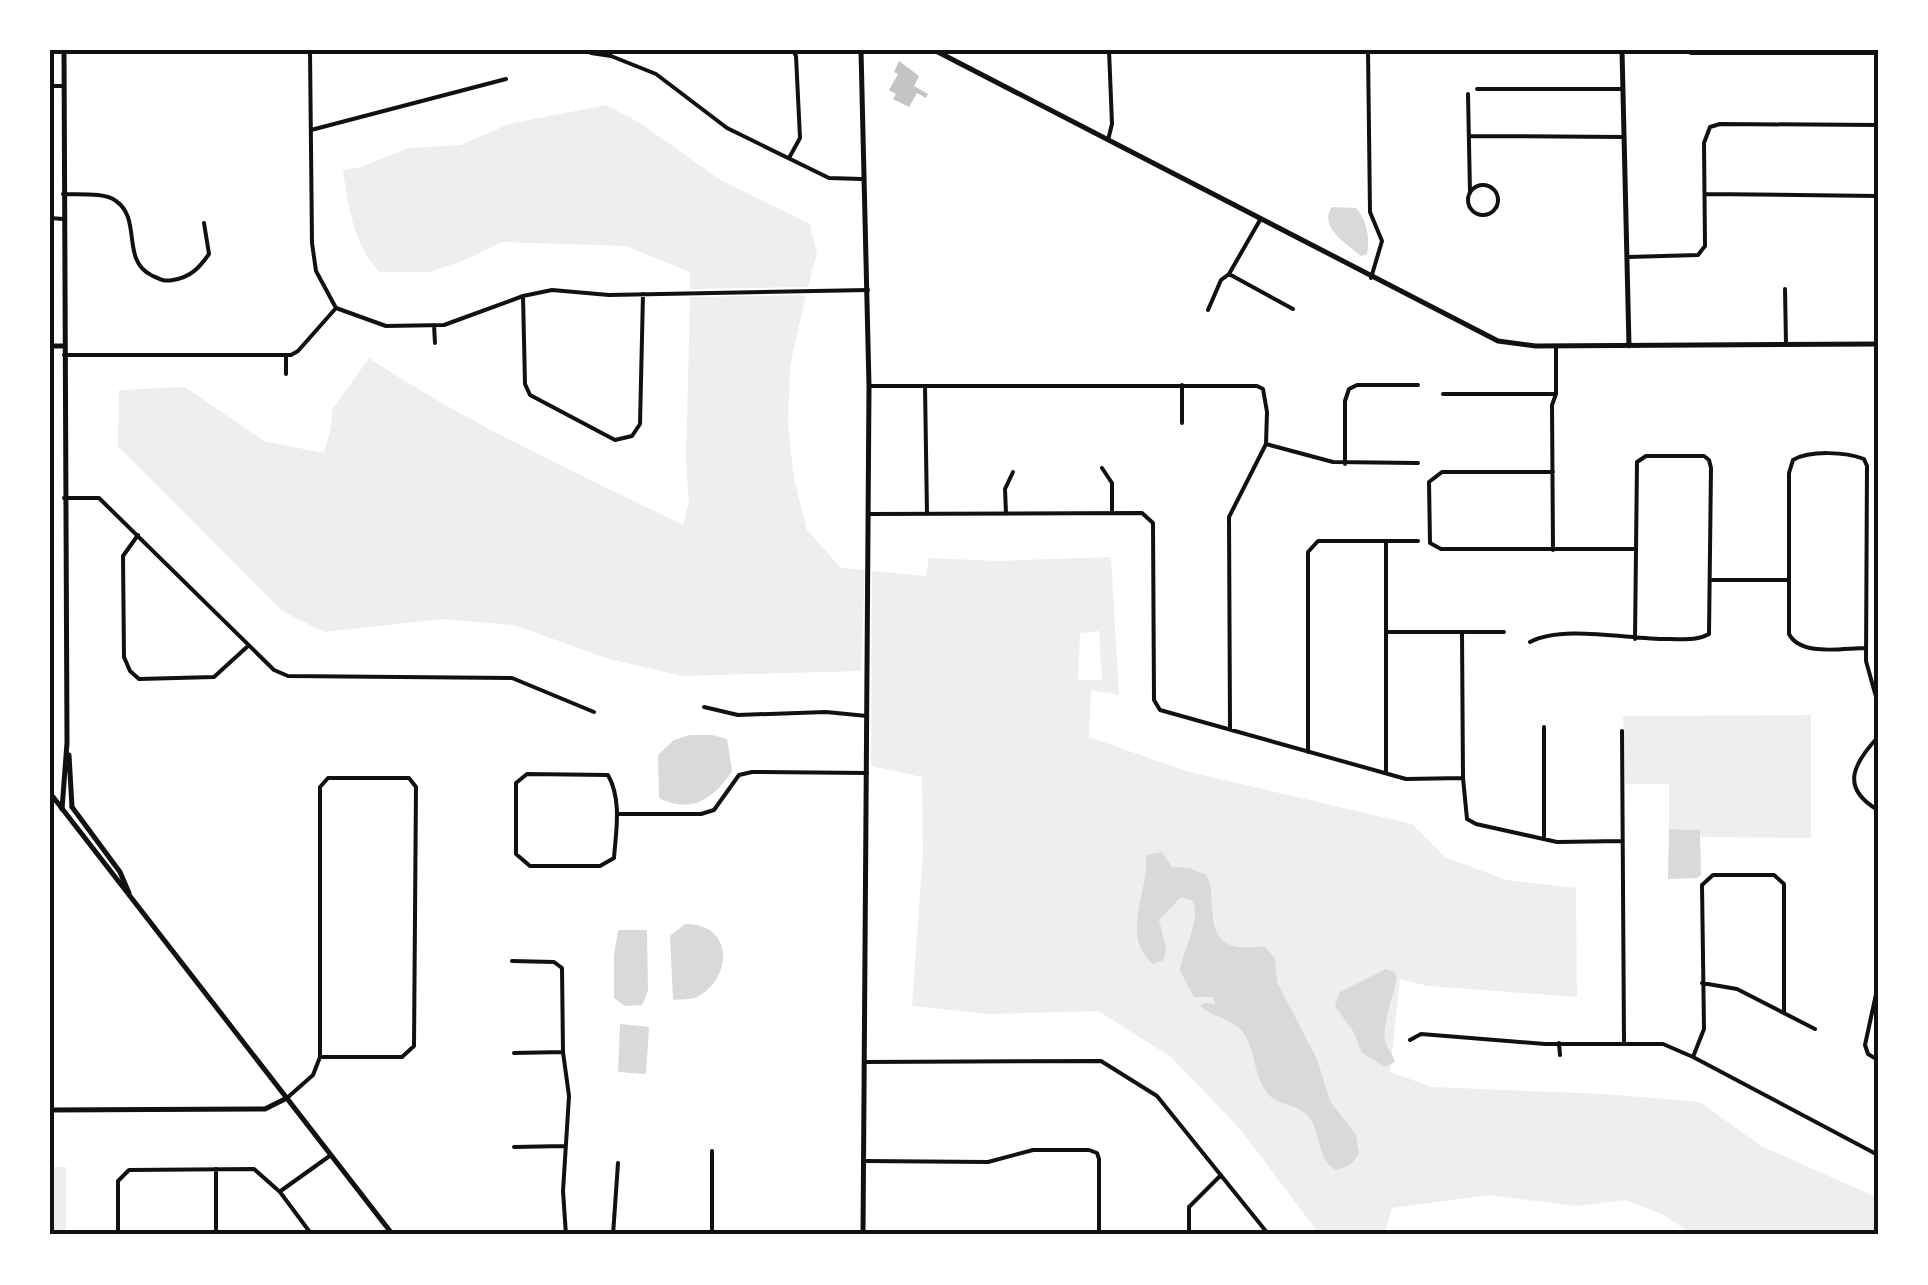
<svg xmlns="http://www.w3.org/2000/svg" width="1928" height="1285" font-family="'Sofia Sans Condensed',sans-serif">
  <rect width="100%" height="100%" fill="#fff"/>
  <path fill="#eee" fill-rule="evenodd" d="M 606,105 L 640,123 L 722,181 L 810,224 L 817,253 L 808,287 L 690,289 L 690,272 L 626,246 L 502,242 L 465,260 L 429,272 L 380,272 C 354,247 348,205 343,170 L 361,167 L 409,148 L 461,145 L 509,124 Z
    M 806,295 L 790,366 L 788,424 L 794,480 L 807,530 L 841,568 L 865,570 L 861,671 L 682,676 L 609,659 L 514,625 L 442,619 L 324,632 L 282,611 L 118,446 L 119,390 L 185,387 L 264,441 L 324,453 L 331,427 L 332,410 L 369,358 C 468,424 577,473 683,525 L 689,502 L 686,461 L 690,297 Z
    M 1111,557 L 1119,695 L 1091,690 L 1089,737 L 1186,771 L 1412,824 L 1445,857 L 1506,880 L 1576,888 L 1577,997 L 1428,986 L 1400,979 L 1390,1072 L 1432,1087 L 1605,1094 L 1700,1102 L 1761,1146 L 1878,1198 L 1878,1235 L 1694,1235 L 1662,1214 L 1625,1200 L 1577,1206 L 1489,1195 L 1392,1208 L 1384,1235 L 1320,1235 L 1241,1130 L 1171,1057 L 1098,1011 L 988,1014 L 912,1006 L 923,853 L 922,777 L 871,766 L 872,571 L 926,576 L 929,558 L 996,561 ZM 1099,631 L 1102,680 L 1078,680 L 1080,633 Z
    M 1811,715 L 1811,838 L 1701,837 L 1700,830 L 1669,829 L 1669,784 L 1625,784 L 1623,716 Z
    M 50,1167 L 66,1167 L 66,1235 L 50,1235 Z"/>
  <path fill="#d9d9d9" d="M 1332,207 L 1356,208 C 1367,220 1370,238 1367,254 L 1361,256 C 1346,243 1318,227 1332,207 Z
    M 690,735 L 712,735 L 727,739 L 732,771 C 714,799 691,814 659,798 L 658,755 L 674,740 Z
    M 1669,829 L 1700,830 L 1701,875 L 1697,878 L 1668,879 Z
    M 1162,852 L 1172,867 L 1190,868 L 1206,875 C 1219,896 1202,936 1233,946 C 1243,949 1255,946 1265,947 L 1275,958 L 1277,982 L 1317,1059 L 1330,1101 L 1356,1135 L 1359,1154 L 1350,1165 L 1336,1170 C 1316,1159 1322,1133 1308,1116 C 1297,1103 1279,1107 1268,1094 C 1253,1075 1256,1053 1245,1035 C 1235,1018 1214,1019 1200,1006 L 1204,1003 L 1215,1004 L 1213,997 L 1194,997 L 1180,971 C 1183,949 1201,922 1193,901 L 1181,897 L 1159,920 L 1166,948 L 1164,960 L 1153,964 C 1119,936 1150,890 1146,855 Z
    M 685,924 C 734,923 733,978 697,997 C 691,1000 680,999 673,1000 L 670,936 Z
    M 618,930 L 647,930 L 648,991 L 642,1005 L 625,1006 L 614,998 L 614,956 Z
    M 1386,969 L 1394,972 L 1397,978 C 1394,992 1382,1027 1385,1041 C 1387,1049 1393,1054 1395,1062 L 1385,1067 L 1362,1053 L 1353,1031 L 1335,1006 L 1340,992 Z
    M 620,1024 L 649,1027 L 646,1074 L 618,1072 Z"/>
  <path fill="#c4c4c4" d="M 899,61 L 919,76 L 914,86 L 928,94 L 926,98 L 917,93 L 909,107 L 893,99 L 896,94 L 889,90 L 898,74 L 894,72 Z"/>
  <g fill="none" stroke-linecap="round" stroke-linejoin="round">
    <path stroke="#111" stroke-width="4" d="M 310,50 L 312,243 L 316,271 L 336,308 L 386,326 L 444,325 L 523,296 L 552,290 L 609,295 L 868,290
      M 1368,50 L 1370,212 L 1382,241 L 1371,278
      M 1683,50 L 1691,53 L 1878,53
      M 591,53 L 611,56 L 656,74 L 727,128 L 829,178 L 862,179
      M 50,86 L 63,86
      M 1477,89 L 1623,89
      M 1468,94 L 1470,193
      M 311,130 L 506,79
      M 1469,136 L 1624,137
      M 1108,140 L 1112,124 L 1109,50
      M 789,158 L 800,138 L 796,56 L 793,50
      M1468 200a15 15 0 1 1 30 0a15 15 0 1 1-30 0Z
      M 63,194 C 78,195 104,192 116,201 C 142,219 121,260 151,275 C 160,279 163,282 173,280 C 191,277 199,268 209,254 L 204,223
      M 1705,194 L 1878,196
      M 50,218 L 63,219
      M 1628,257 L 1698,255 L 1705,246 L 1704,143 L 1710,127 L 1720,124 L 1878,125
      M 1229,274 L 1293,309
      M 1785,289 L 1786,344
      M 523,296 L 525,384 L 530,395 L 615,440 L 632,436 L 640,424 L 643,294
      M 1208,310 L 1221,280 L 1229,274 L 1260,220
      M 434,325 L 435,343
      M 64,355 L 291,355 L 298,351 L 336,308
      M 286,374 L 286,355
      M 1182,385 L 1182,423
      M 869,386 L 1257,386 L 1263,389 L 1267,412 L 1266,444 L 1229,517 L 1230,729
      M 925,386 L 927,514
      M 1443,394 L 1556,394
      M 1266,444 L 1333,462 L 1418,463
      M 1345,464 L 1345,401 L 1349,389 L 1357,385 L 1418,385
      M 1102,468 L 1112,483 L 1112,513
      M 1553,472 L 1442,472 L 1429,482 L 1430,543 L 1441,549 L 1635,549
      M 64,498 L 99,498 L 274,670 L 288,676 L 512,678 L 594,712
      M 869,514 L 1142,513 L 1153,523 L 1154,700 L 1160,710 L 1406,779 L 1463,778
      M 1006,514 L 1005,489 L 1013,472
      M 138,535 L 123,556 L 124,657 L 130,671 L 139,679 L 214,677 L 248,646
      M 1386,543 L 1386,773
      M 1553,550 L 1552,405 L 1556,394 L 1556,346
      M 1713,580 L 1788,580
      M 1386,632 L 1504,632
      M 1462,633 L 1463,778 L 1467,819 L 1476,824 L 1557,842 L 1622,841
      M 1530,642 C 1563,624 1631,640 1670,639 C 1684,639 1697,641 1709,634 L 1711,468 L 1709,460 L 1704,456 L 1646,456 L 1637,462 L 1635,639
      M 1866,648 C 1843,648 1801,657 1789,634 L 1789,473 L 1793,460 C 1810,450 1846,452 1864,459 L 1867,466 L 1866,661 L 1878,704
      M 704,707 L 738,715 L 826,712 L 867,716
      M 1544,727 L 1544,839
      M 1622,731 L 1624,1041
      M 1878,737 C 1853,764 1840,788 1878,810
      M 1308,752 L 1308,552 L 1318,541 L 1418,541
      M 527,774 L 608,775 C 622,800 616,831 614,858 L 600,866 L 530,866 L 516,854 L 516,783 Z
      M 328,778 L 409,778 L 416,787 L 414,1046 L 402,1057 L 320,1057 L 320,787 Z
      M 617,814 L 701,814 L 714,810 L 739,775 L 752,772 L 867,773
      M 512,961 L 554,962 L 562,968 L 563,1052 L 569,1096 L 563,1191 L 566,1235
      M 1702,983 L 1737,989 L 1815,1029
      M 1878,985 L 1865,1045 L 1868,1054 L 1878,1060
      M 1410,1040 L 1421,1034 L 1545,1044 L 1663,1044 L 1693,1057 L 1878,1155
      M 1559,1043 L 1560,1055
      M 514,1053 L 563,1052
      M 1693,1057 L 1704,1029 L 1702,885 L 1713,875 L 1774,875 L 1784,884 L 1784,1013
      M 865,1062 L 1101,1061 L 1157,1096 L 1269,1235
      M 287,1098 L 313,1075 L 320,1057
      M 514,1147 L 564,1146
      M 712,1151 L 712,1235
      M 864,1161 L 988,1162 L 1033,1150 L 1089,1150 L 1097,1153 L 1099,1159 L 1099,1235
      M 216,1169 L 216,1235
      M 282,1190 L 331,1155
      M 118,1235 L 118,1181 L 129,1170 L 254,1169 L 280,1192 L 312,1235
      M 547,1235 L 566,1234
      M 613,1235 L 618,1163
      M 1189,1235 L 1189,1207 L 1221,1175"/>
    <path stroke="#111" stroke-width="5" d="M 861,50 L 869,386 L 863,1235
      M 934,50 L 1498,341 L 1536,346 L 1878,344
      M 1622,50 L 1629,346
      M 50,346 L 64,346
      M 69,755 L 72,807
      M 62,809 L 67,743 L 64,50
      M 50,1110 L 265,1109 L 287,1098"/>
    <path stroke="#111" stroke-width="5" d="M 50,793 L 393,1235
      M 72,807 L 120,872 L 129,893"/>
  </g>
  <rect width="1928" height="1285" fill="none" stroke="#ffffff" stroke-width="105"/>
  <rect x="52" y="52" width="1824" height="1180" fill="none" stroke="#111" stroke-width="4"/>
</svg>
